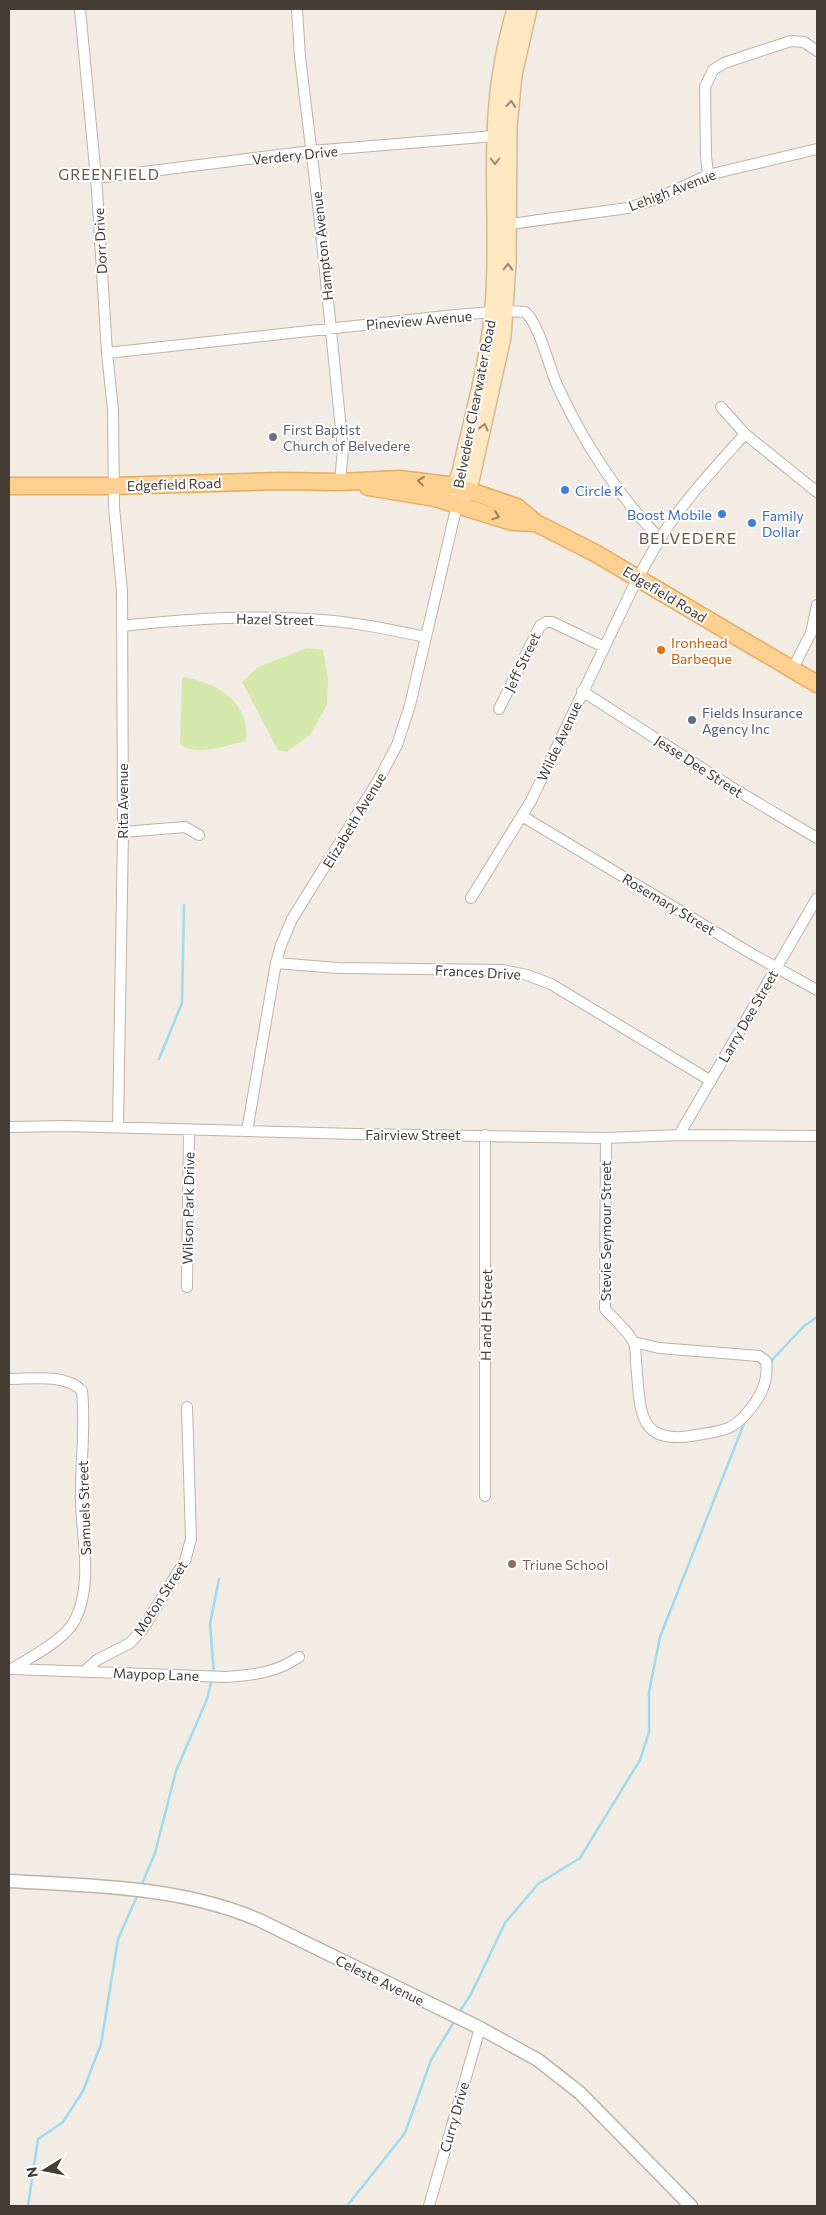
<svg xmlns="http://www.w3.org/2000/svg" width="826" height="2215" font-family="Commissioner,sans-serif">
  <rect width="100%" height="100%" fill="#f2ece4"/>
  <path fill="#d5e8ac" d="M 307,648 L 323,650 L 328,678 L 327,705 L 310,735 L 286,752 L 278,750 L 242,682 L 258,667 Z
    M 182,677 C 216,681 251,703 246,741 C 227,745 196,758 180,744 Z"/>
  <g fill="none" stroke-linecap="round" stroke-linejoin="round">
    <path stroke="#9fdaf1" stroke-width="2.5" d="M 159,1059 L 182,1003 L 184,905
      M 770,1366 L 773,1359 L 804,1326 L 817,1317
      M 214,1674 L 210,1624 L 219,1579
      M 141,1886 L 155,1853 L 176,1771 L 207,1699 L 212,1679
      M 459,2013 L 471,1994 L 505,1923 L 538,1884 L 580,1858 L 640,1760 L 649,1732 L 649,1692 L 660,1637 L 745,1421
      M 28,2206 L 38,2139 L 63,2122 L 83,2091 L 101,2044 L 118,1939 L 138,1894
      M 347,2206 L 405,2133 L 431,2060 L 455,2020"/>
    <defs>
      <path id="minor" d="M 80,9 L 97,189 L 107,353 L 113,410 L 114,507 L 122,591 L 123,832 L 118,1127
        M 297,9 L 300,57 L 320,222 L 343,449 L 340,482
        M 708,175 L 706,156 L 705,87 L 713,70 L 724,63 L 791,41 L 804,42 L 817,51
        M 96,178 L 311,151 L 495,136
        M 503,225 L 628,208 L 656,199 L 708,175 L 817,149
        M 107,353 L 455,315 L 506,311 L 525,312 C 539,323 549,367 557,385 C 582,440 618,496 661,540
        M 721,407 L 745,434 L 817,492
        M 122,626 C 184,619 247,615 309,619 C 349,621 387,629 426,637
        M 792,670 L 811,633 L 817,605
        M 582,691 L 736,790 L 817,838
        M 499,709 L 540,626 L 546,622 L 552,622 L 604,647
        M 522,816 L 752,954 L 817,990
        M 123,832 L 185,827 L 199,835
        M 471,898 L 531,801 L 637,579 C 648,561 657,542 669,525 C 691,493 719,463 745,434
        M 276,963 L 338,968 L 503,970 L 527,975 L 551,984 L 711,1081
        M 9,1127 L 65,1126 L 356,1134 L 606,1138 L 679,1135 L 817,1136
        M 247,1131 L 276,963 L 281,945 L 292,919 L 378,781 L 397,745 L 410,705 L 457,505
        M 679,1135 L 817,898
        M 606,1138 L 605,1309 C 612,1317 632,1335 634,1344 C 636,1349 636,1357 636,1363 C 641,1409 635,1447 697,1435 C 720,1431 732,1431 747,1413 C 760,1398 769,1382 766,1361 L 759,1356 L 659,1348 L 634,1342
        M 187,1287 L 189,1129
        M 9,1379 C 32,1379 65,1373 82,1391 C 86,1427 80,1465 81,1502 C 82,1539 93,1584 75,1620 C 66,1639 31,1657 12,1669
        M 485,1496 L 485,1135
        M 12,1669 L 226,1677 C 253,1675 276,1673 299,1657
        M 85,1671 L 97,1660 L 130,1643 L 142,1630 L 185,1561 L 191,1539 L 187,1407
        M 429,2206 L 480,2028"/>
      <path id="tertiary" d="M 9,1881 C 93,1886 180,1886 259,1920 L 480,2028 L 538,2060 L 580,2093 L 691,2206"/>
      <path id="secondary" d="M 456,498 L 455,486 L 460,472 C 473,413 491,354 494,293 C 497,241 493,189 495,137 C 496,94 503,50 515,9
        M 461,500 L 469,490 L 503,337 L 508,263 L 509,127 L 514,75 L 529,9"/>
      <path id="primary" d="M 9,486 L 114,486 L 280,481 L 340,482 L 400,479 L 455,486 L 517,507 L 536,523 L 595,553 L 817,684
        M 368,487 L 435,498 L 512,522 L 536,523"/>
    </defs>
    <use href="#minor" stroke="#beb3a7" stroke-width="12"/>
    <use href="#tertiary" stroke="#beb3a7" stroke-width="15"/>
    <use href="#secondary" stroke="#d4ba93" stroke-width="18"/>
    <use href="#primary" stroke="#e5ab60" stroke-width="19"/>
    <use href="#minor" stroke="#fff" stroke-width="10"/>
    <use href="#tertiary" stroke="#fff" stroke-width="12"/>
    <use href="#secondary" stroke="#ffe8c2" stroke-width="15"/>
    <use href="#primary" stroke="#ffd191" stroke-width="16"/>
  </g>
  <defs><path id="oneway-chevron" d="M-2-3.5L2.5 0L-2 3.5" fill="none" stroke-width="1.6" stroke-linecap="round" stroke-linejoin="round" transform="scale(1.25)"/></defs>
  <g stroke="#998974">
    <use href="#oneway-chevron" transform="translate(511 104) rotate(-85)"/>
    <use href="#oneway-chevron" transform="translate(495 161) rotate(90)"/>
    <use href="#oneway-chevron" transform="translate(508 267) rotate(-88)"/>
    <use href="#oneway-chevron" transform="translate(484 427) rotate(-76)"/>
  </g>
  <g stroke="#997f5e">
    <use href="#oneway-chevron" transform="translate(421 481) rotate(-173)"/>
    <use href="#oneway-chevron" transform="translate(496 516) rotate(19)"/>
  </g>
  <circle fill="#6b7280" stroke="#fff" stroke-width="2" cx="273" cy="437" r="5"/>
  <g fill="#3f7fe0" stroke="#fff" stroke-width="2">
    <circle cx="565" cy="490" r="5"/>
    <circle cx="722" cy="514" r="5"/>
    <circle cx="752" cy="523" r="5"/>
  </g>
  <circle fill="#e8710a" stroke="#fff" stroke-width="2" cx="661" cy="650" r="5"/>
  <circle fill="#5c6f8a" stroke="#fff" stroke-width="2" cx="692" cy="720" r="5"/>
  <circle fill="#8d6e63" stroke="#fff" stroke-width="2" cx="512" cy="1564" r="5"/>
  <g text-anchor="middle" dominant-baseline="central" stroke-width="4" stroke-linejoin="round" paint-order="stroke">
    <g font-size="14" fill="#453c34" stroke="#fff">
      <text transform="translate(295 155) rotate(-6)">Verdery Drive</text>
      <text transform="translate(672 190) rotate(-21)">Lehigh Avenue</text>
      <text transform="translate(100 241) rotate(-93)">Dorr Drive</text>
      <text transform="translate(322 246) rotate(-96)">Hampton Avenue</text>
      <text transform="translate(419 320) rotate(-5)">Pineview Avenue</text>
      <text transform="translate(474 404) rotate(-79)">Belvedere Clearwater Road</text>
      <text transform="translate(174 484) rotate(-2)">Edgefield Road</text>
      <text transform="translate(665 594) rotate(31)">Edgefield Road</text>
      <text transform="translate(275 619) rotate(1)">Hazel Street</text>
      <text transform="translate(522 662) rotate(-64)">Jeff Street</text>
      <text transform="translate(559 741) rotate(-65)">Wilde Avenue</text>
      <text transform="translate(699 766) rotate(33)">Jesse Dee Street</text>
      <text transform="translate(122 801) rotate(-90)">Rita Avenue</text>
      <text transform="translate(354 820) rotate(-59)">Elizabeth Avenue</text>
      <text transform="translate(669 904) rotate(31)">Rosemary Street</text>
      <text transform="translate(478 972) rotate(3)">Frances Drive</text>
      <text transform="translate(748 1016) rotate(-60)">Larry Dee Street</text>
      <text x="413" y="1134">Fairview Street</text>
      <text transform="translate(188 1208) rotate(-89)">Wilson Park Drive</text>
      <text transform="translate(605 1231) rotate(-90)">Stevie Seymour Street</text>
      <text transform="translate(486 1315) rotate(-89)">H and H Street</text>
      <text transform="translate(84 1508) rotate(-92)">Samuels Street</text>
      <text transform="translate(160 1598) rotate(-57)">Moton Street</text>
      <text transform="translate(156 1674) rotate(2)">Maypop Lane</text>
      <text transform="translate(380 1980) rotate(26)">Celeste Avenue</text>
      <text transform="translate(454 2117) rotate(-74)">Curry Drive</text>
    </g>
    <g font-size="14" fill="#5b616d" stroke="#fff" text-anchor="start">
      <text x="283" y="429">First Baptist<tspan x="283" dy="16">Church of Belvedere</tspan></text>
    </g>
    <g font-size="14" fill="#366cbe" stroke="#fff" text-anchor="start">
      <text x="575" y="490">Circle K</text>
      <text x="712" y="514" text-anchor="end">Boost Mobile</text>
      <text x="762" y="515">Family<tspan x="762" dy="16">Dollar</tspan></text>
    </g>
    <g font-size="14" fill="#c56008" stroke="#fff" text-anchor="start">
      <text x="671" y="642">Ironhead<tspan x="671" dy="16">Barbeque</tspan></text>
    </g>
    <g font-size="14" fill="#4e5e75" stroke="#fff" text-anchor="start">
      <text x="702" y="712">Fields Insurance<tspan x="702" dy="16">Agency Inc</tspan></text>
    </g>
    <g font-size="14" fill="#785e54" stroke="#fff" text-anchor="start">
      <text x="522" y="1564">Triune School</text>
    </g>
    <g font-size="15" letter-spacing="1" fill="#67584b" stroke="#fff">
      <text x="109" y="174">GREENFIELD</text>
    </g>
    <g font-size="16" letter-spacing="1" fill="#67584b" stroke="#fff">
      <text x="688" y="537">BELVEDERE</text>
    </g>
  </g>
  <rect width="826" height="2215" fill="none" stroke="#453c34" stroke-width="20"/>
  <g transform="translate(45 2170) rotate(260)" stroke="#ffffff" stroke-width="4" paint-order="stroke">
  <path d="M0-4L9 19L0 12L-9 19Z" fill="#453c34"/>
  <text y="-8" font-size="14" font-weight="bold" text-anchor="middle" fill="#453c34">N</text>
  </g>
</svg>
